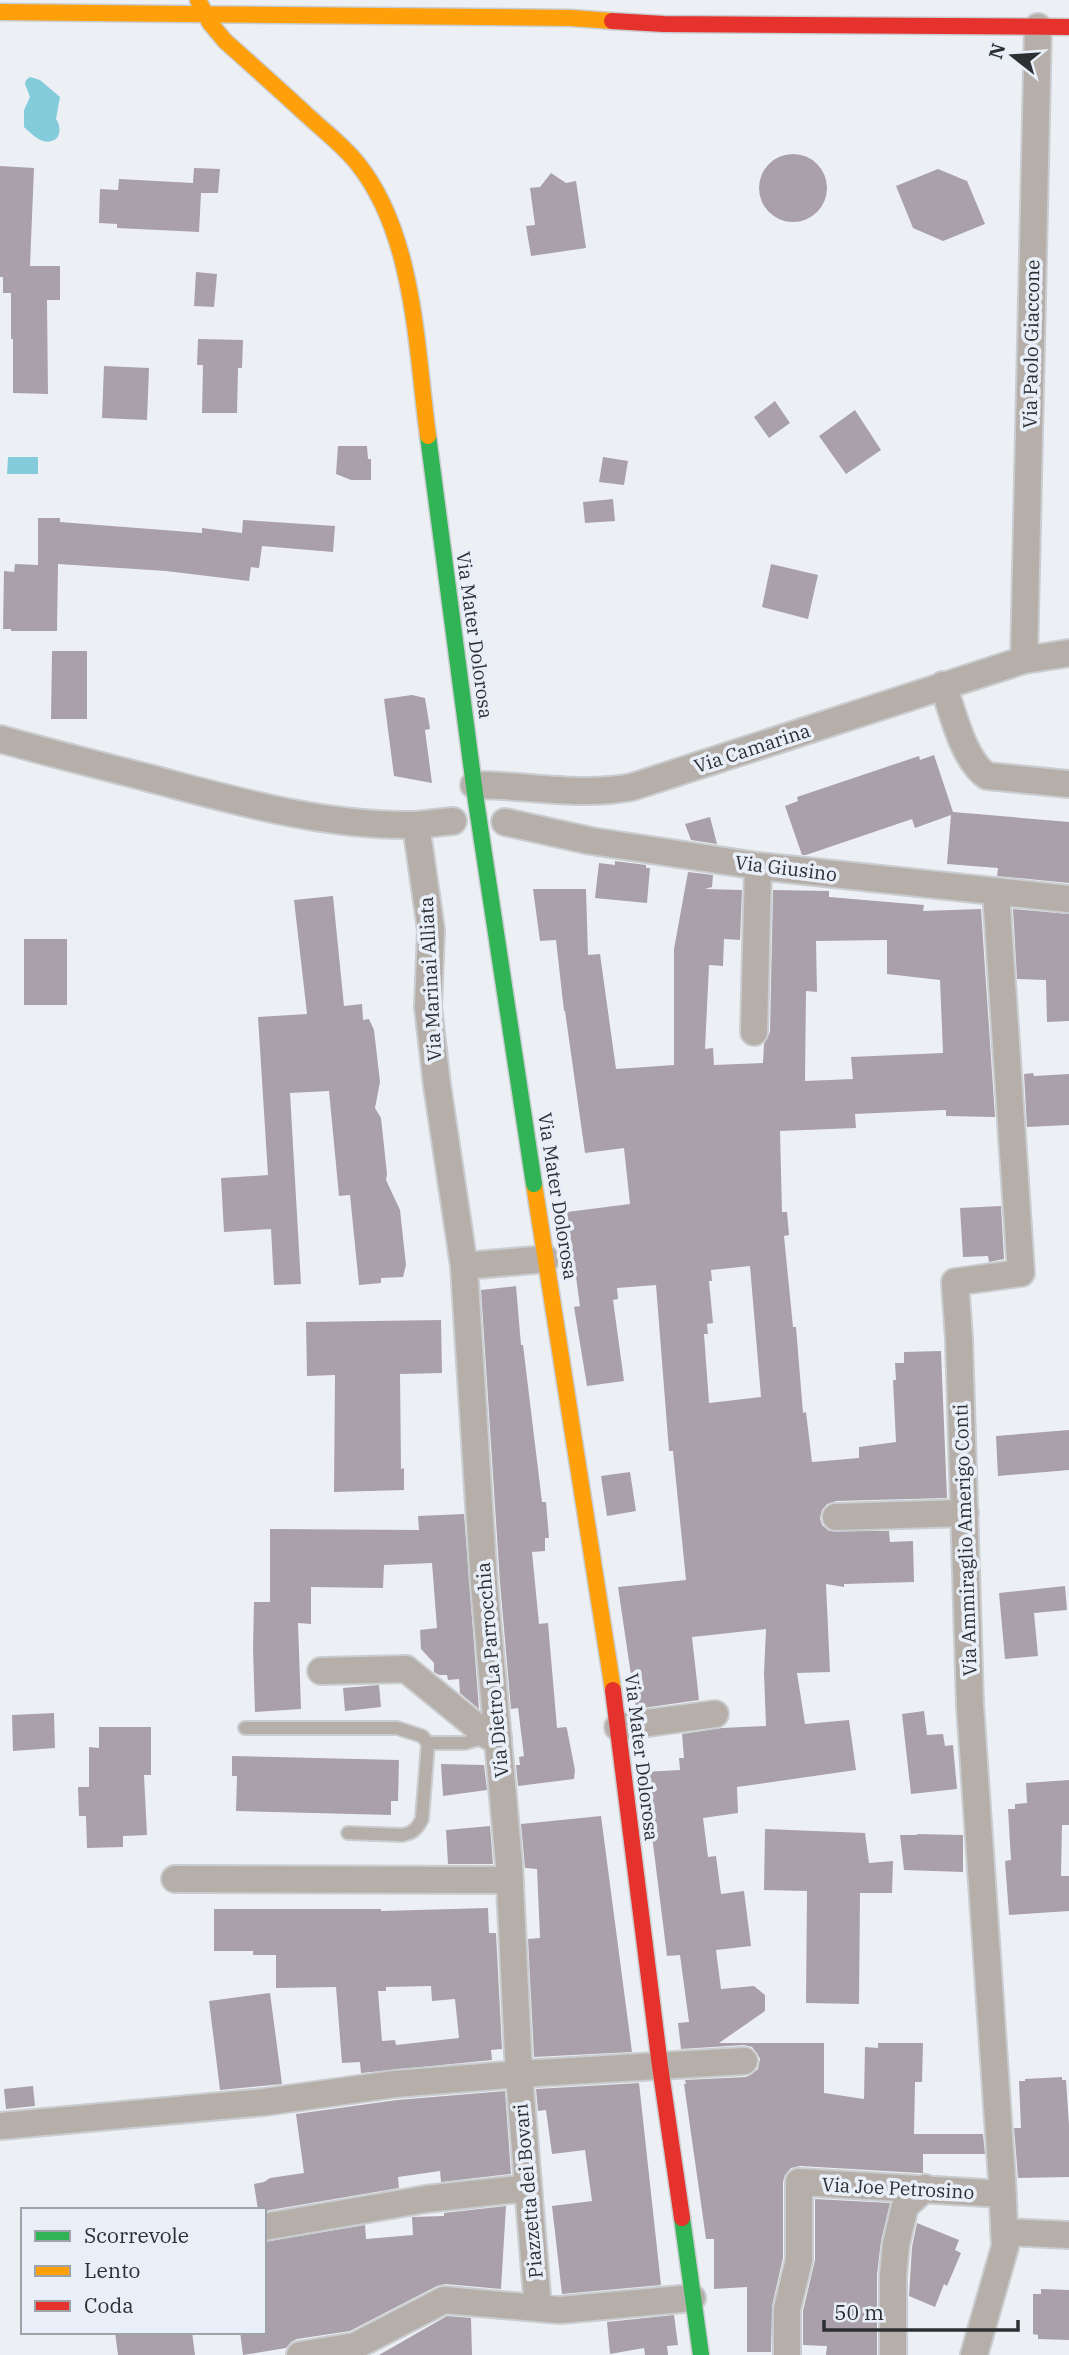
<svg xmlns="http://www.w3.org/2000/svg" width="1069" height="2355" font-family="'IBM Plex Serif',serif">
  <rect width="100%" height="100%" fill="#ecf0f4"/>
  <path fill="#84ccdc" d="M 30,77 L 40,80 L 60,97 L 56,119 C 63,129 60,145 43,141 C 37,139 29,132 24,127 L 24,110 L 30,97 L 25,84 L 26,80 Z
    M 8,457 L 38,457 L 38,474 L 7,474 Z"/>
  <path fill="#aaa0a9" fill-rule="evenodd" d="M759 188a34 34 0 1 1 68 0a34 34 0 1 1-68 0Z
    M 0,166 L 34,168 L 30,266 L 60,266 L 60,300 L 47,300 L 48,394 L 13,393 L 13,339 L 11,339 L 11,293 L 3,293 L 3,277 L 0,277 Z
    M 194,168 L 220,169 L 218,193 L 201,193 L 199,232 L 117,228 L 117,224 L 99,223 L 100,189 L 118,190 L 119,179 L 193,183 Z
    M 938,169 L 967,181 L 985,224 L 943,241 L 913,228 L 896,186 Z
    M 551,173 L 566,183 L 576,181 L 586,248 L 531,256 L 526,226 L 535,225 L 530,188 L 540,187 Z
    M 196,272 L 217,274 L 214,307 L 194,306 Z
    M 198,339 L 243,340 L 242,368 L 238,368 L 237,413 L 202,413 L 203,365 L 197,365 Z
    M 104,366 L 149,368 L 147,420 L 102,418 Z
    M 775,401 L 790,423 L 769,438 L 754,417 Z
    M 855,410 L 881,450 L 846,474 L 819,436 Z
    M 338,446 L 367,446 L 368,459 L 371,459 L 371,480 L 351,480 L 336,474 Z
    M 603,457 L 628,461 L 624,485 L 599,482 Z
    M 613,499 L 615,521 L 585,523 L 583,502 Z
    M 38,518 L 60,518 L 60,522 L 202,533 L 202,528 L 242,533 L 243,520 L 335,526 L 333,552 L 262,546 L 259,568 L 251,567 L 249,581 L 166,571 L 58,564 L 57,631 L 11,631 L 11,629 L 3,629 L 4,571 L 14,572 L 15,564 L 38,565 Z
    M 771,564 L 818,575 L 808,619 L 762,607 Z
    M 52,651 L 87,651 L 87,719 L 51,719 Z
    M 412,695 L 425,698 L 430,729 L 425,730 L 432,783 L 394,776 L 384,699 Z
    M 934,755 L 953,812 L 1069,822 L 1069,883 L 997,876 L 998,868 L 947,864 L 951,815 L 915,828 L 912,819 L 806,855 L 802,855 L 785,806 L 798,801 L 797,797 L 919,756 L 920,760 Z
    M 710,817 L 717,844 L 691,840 L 685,824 Z
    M 615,861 L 646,865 L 646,868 L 650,868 L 647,903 L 595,898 L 599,863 L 615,865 Z
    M 688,872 L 713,875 L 712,887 L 705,889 L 742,890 L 740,940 L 724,939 L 723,966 L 709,965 L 705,1049 L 713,1048 L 714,1065 L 763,1063 L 764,1044 L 770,1032 L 773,890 L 829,891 L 829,897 L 924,905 L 923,911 L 981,909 L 995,1117 L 946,1116 L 946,1110 L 943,1110 L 855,1114 L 856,1128 L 780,1131 L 782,1212 L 787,1212 L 789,1235 L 784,1236 L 793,1327 L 796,1327 L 803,1413 L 806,1412 L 812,1462 L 859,1458 L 859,1447 L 896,1442 L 893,1380 L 896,1380 L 895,1363 L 904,1363 L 904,1352 L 941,1351 L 947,1498 L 836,1501 L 827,1504 L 822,1510 L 820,1518 L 822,1525 L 829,1531 L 889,1531 L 890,1542 L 913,1541 L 914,1582 L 844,1584 L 844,1587 L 826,1584 L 830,1672 L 797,1673 L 805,1724 L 849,1720 L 856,1770 L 737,1787 L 738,1813 L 703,1818 L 708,1857 L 716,1856 L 721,1894 L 744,1891 L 751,1946 L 716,1950 L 721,1989 L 754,1986 L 765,1995 L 765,2011 L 719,2043 L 824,2043 L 824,2093 L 864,2099 L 865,2047 L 878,2048 L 878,2043 L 923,2043 L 922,2082 L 915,2082 L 914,2134 L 983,2134 L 985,2154 L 923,2154 L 923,2173 L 920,2173 L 800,2166 L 791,2168 L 785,2175 L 783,2182 L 783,2258 L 772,2306 L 771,2352 L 747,2352 L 747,2287 L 714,2289 L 714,2239 L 706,2239 L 684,2084 L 686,2084 L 685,2080 L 746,2077 L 752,2074 L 758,2069 L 760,2059 L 757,2053 L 752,2047 L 744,2045 L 681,2049 L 678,2023 L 689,2022 L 680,1955 L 667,1956 L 644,1772 L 680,1770 L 679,1758 L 684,1758 L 682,1734 L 722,1728 L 766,1726 L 764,1673 L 766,1629 L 692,1637 L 699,1700 L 636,1709 L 618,1587 L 686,1580 L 673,1451 L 669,1451 L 656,1285 L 617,1288 L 618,1299 L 613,1300 L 624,1381 L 587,1386 L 574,1307 L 580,1306 L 567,1212 L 630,1204 L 624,1148 L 585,1153 L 565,1011 L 564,1011 L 556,940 L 540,941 L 533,889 L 586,889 L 588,955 L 600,954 L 616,1069 L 674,1065 L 674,949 ZM 887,940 L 887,974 L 940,980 L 943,1053 L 851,1057 L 853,1079 L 805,1081 L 806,991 L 817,992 L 816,941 ZM 750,1266 L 761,1397 L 709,1403 L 704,1334 L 708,1334 L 707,1324 L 713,1323 L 709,1281 L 712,1281 L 711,1270 Z
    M 333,896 L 344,1006 L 362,1004 L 363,1020 L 369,1019 L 374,1030 L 380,1082 L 375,1108 L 381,1118 L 387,1174 L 386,1180 L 400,1210 L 406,1265 L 403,1277 L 381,1278 L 381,1283 L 359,1285 L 350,1195 L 339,1196 L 329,1091 L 290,1093 L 301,1284 L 274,1285 L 271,1229 L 224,1232 L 221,1178 L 268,1175 L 258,1017 L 307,1014 L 294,900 Z
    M 1013,909 L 1069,914 L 1069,1021 L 1047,1022 L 1046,980 L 1017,979 Z
    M 24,939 L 67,939 L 67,1005 L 24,1005 Z
    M 1033,1073 L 1034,1076 L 1069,1074 L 1069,1125 L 1027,1127 L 1024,1074 Z
    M 1001,1206 L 1004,1259 L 989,1262 L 988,1256 L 963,1257 L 960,1208 Z
    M 516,1286 L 521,1345 L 523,1345 L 542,1502 L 546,1502 L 549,1538 L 545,1538 L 545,1551 L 532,1552 L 539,1624 L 548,1623 L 557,1728 L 566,1727 L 567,1729 L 575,1770 L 574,1779 L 518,1786 L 516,1765 L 520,1765 L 519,1757 L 524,1756 L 518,1708 L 511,1709 L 500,1583 L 481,1290 Z
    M 441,1320 L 442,1373 L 400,1374 L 401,1469 L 404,1468 L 404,1490 L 334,1492 L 335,1375 L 307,1376 L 306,1322 Z
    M 1069,1430 L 1069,1470 L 998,1476 L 996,1436 Z
    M 630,1472 L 636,1511 L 607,1516 L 601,1476 Z
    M 464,1514 L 479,1709 L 460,1693 L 459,1679 L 448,1680 L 447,1675 L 439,1675 L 434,1672 L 434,1663 L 421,1649 L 420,1630 L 437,1628 L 432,1563 L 384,1565 L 383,1588 L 311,1587 L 311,1624 L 298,1623 L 301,1709 L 255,1712 L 253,1649 L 254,1602 L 270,1602 L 270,1529 L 419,1530 L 418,1516 Z
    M 1065,1586 L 1067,1610 L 1034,1613 L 1038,1656 L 1005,1659 L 999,1593 Z
    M 379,1685 L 381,1707 L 345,1711 L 343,1688 Z
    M 924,1711 L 927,1735 L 943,1734 L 945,1746 L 953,1745 L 957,1789 L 911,1794 L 902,1714 Z
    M 54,1713 L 55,1748 L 13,1751 L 12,1715 Z
    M 99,1727 L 151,1727 L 151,1775 L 144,1775 L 147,1835 L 123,1836 L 123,1847 L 87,1848 L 86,1816 L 79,1816 L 78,1787 L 89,1787 L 89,1747 L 99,1748 Z
    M 232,1756 L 399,1760 L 398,1801 L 391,1801 L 391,1815 L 236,1811 L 237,1776 L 232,1776 Z
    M 441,1764 L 484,1765 L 487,1790 L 443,1796 Z
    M 1069,1780 L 1069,1825 L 1062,1825 L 1061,1876 L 1069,1876 L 1069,1911 L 1009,1915 L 1005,1861 L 1011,1860 L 1008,1809 L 1015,1809 L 1015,1804 L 1027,1803 L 1026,1783 Z
    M 601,1816 L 632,2052 L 534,2057 L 528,1939 L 540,1938 L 537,1869 L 525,1868 L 521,1824 Z
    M 490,1826 L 493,1864 L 448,1864 L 446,1830 Z
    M 765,1829 L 865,1833 L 869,1863 L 893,1861 L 892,1893 L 860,1893 L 859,2004 L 806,2003 L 807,1891 L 764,1890 Z
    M 917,1834 L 963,1835 L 963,1872 L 904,1870 L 900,1835 L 917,1835 Z
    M 488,1908 L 489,1933 L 496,1933 L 502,2049 L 491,2050 L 492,2060 L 361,2073 L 360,2062 L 342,2063 L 336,1987 L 276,1988 L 276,1955 L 253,1955 L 253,1951 L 214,1951 L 214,1909 L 381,1909 L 381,1911 ZM 431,1986 L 432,2001 L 455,1999 L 459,2038 L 396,2045 L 395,2040 L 382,2041 L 378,1991 L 386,1991 L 386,1987 Z
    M 270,1993 L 282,2084 L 220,2090 L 209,2001 Z
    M 1062,2077 L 1062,2080 L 1066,2080 L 1069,2125 L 1069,2177 L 1018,2178 L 1014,2128 L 1021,2128 L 1019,2081 L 1025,2081 L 1025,2079 Z
    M 639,2083 L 661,2285 L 562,2294 L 552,2206 L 592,2201 L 585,2150 L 552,2154 L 546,2110 L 538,2111 L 536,2089 Z
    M 33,2086 L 35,2106 L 6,2109 L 4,2089 Z
    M 505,2091 L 511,2174 L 441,2182 L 440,2171 L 398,2177 L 399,2188 L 264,2211 L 258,2210 L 254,2184 L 264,2182 L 270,2178 L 304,2173 L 296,2114 L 397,2100 Z
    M 815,2199 L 890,2203 L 881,2241 L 877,2275 L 877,2355 L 826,2355 L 827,2346 L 803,2345 L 803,2311 L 815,2260 Z
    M 506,2206 L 501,2289 L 445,2284 L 437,2286 L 350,2331 L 297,2339 L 291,2342 L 286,2348 L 243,2355 L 240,2332 L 264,2332 L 264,2242 L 365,2225 L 366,2239 L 413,2235 L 412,2217 L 444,2216 L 444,2213 Z
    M 917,2223 L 959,2240 L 955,2250 L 961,2253 L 947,2286 L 944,2284 L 935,2307 L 909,2296 L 912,2247 Z
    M 1041,2289 L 1069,2290 L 1069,2340 L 1038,2339 L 1038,2335 L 1033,2334 L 1033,2294 L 1041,2294 Z
    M 674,2315 L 678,2345 L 667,2346 L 668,2355 L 645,2355 L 644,2348 L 610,2354 L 607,2322 Z
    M 447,2316 L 471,2318 L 472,2355 L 379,2355 Z
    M 115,2332 L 192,2332 L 195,2355 L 118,2355 Z"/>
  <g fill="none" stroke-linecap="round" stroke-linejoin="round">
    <defs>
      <path id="lane" d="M 245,1728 L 397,1728 L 422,1736 L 428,1743 L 465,1743 L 488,1736
        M 348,1833 L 402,1835 C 413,1833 417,1829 422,1819 L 428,1743"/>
      <path id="street" d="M 1024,660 L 1038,27
        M 943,685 C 953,712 963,760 987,776 L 1069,784
        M 0,739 C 53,754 107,767 160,781 C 243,803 329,827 416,825 L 431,930 L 428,1007 L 437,1085 L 464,1266 L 546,1259
        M 474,785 C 527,785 579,797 632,787 L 1024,660 L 1069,653
        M 505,822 L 591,841 L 758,866 L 1069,899
        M 416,825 L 453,821
        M 754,1032 L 758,866
        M 464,1266 L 484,1584 L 509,1864 L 519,2074 L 538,2308
        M 836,1517 L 965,1513
        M 321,1671 L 406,1669 L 488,1736 L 498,1737
        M 618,1727 L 715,1714
        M 175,1879 L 510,1880
        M 0,2126 L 265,2102 L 395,2084 L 519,2074 L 744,2061
        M 264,2227 L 426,2199 L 527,2188
        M 1004,2232 L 1069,2235
        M 300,2355 L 355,2346 L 444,2300 L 560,2310 L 692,2298
        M 787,2355 L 787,2309 L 799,2260 L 799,2182 L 1003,2194
        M 893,2355 L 893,2276 L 896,2244 L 905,2206 L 925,2188
        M 974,2355 L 1005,2247 L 1002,2179 L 970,1705 L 959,1339 L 955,1282 L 1021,1273 L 996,892"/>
      <path id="fast" d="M 428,436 L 476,801
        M 682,2218 L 701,2355"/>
      <path id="slow" d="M 198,0 L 210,23 L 225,41 C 253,66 281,91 308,116 C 325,132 344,146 358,164 C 415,236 416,348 428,436
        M 0,12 L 571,18 L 612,21
        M 534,1184 L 613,1690"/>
      <path id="jam" d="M 612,21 L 664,24 L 1069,27
        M 613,1690 L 660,2066 L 682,2218"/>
    </defs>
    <use href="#lane" stroke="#cacdd0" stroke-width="16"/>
    <use href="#street" stroke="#cacdd0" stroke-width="30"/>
    <use href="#fast" stroke="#cacdd0" stroke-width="19"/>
    <use href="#slow" stroke="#cacdd0" stroke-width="19"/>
    <use href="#jam" stroke="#cacdd0" stroke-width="19"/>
    <use href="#lane" stroke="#b6afa9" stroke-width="12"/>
    <use href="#street" stroke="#b6afa9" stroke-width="26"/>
    <use href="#fast" stroke="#30b455" stroke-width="16"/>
    <use href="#slow" stroke="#ff9f0a" stroke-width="16"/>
    <use href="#jam" stroke="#e5322d" stroke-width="16"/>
    <defs>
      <path id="fast-bridge" d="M 476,801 L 534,1184"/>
    </defs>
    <use href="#fast-bridge" stroke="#cacdd0" stroke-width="19" stroke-linecap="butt"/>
    <use href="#fast-bridge" stroke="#30b455" stroke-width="16"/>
  </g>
  <g text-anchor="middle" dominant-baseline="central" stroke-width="7" stroke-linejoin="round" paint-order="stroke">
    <g font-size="19" fill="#2d3033" stroke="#e8eff8">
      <text transform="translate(1031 344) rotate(-89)">Via Paolo Giaccone</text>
      <text transform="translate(475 635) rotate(82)">Via Mater Dolorosa</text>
      <text transform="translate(752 748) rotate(-18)">Via Camarina</text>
      <text transform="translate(786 868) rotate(7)">Via Giusino</text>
      <text transform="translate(430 979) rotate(-93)">Via Marinai Alliata</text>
      <text transform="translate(558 1196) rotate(81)">Via Mater Dolorosa</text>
      <text transform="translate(965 1540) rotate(-92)">Via Ammiraglio Amerigo Conti</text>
      <text transform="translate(492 1670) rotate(-95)">Via Dietro La Parrocchia</text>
      <text transform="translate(642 1757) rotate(83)">Via Mater Dolorosa</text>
      <text transform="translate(898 2188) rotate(3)">Via Joe Petrosino</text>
      <text transform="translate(528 2191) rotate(-95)">Piazzetta dei Bovari</text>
    </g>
  </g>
  <rect x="21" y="2208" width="245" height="126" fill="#e8eff8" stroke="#9da3a9" stroke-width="2"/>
  <rect x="35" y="2231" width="35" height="10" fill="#30b455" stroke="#9da3a9" stroke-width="2"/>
  <text x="84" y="2243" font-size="21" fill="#2d3033">Scorrevole</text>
  <rect x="35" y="2266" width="35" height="10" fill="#ff9f0a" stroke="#9da3a9" stroke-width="2"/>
  <text x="84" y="2278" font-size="21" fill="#2d3033">Lento</text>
  <rect x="35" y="2301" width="35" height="10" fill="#e5322d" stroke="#9da3a9" stroke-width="2"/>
  <text x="84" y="2313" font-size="21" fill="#2d3033">Coda</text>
  <g transform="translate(1013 56) rotate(287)" stroke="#e8eff8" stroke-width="5" paint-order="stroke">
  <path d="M0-5L12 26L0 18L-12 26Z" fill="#2d3033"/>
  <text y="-10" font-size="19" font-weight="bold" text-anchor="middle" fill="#2d3033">N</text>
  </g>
  <path d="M824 2320v10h194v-10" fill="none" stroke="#2d3033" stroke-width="3.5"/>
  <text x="834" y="2320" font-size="21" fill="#2d3033" stroke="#e8eff8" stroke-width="5" paint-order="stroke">50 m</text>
</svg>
